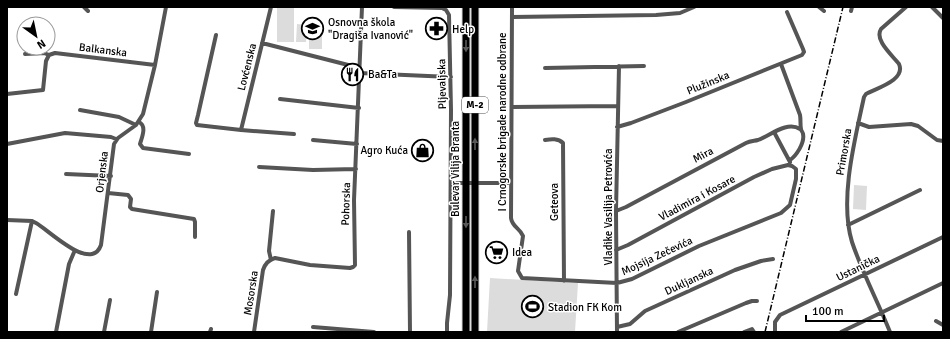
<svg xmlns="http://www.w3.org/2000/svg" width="950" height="339" font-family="Signika,sans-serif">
  <rect width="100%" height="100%" fill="#fff"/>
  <path fill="#dcdcdc" d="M 277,7 L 294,7 L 294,42 L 277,42 Z
    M 297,24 L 307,25 L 306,42 L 296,42 Z
    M 309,25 L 322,25 L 322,49 L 309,49 Z
    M 854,185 L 867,186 L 866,210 L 853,209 Z
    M 490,278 L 578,283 L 575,332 L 487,332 Z"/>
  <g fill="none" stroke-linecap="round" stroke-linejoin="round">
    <defs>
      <path id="primary" d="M 466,332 L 466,7
        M 475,332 L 475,7"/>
    </defs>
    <use href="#primary" stroke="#dbdbdb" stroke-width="9"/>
    <path stroke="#555" stroke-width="4" d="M 84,7 L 88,11
      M 394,7 L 442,8 L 446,10 L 449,15 L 451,110 L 450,295 L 447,323 L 447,332
      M 512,7 L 511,218 C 512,227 520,228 523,236 L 518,271 L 522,278 L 617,283 L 632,279 L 699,246 L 781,213 L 790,205 L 796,179 L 796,169 L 792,166 L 788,165 L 772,169 L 754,177 L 628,245 L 616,250
      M 819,7 L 824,11
      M 932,7 L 943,18
      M 851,11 L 852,7
      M 512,17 L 656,15 L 680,13 L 694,7
      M 216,35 L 198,115 L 196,123 L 197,125 L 241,130 L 294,134
      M 262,43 L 360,68
      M 25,54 L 44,53 L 49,55 L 55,53 L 155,65
      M 781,64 L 800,115 C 801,120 800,125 801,129 C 801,131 803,132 803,134 C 805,143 796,156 790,160
      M 545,68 L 644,66
      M 359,73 L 451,77
      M 7,94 L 43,90 L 46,61 L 49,55
      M 280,99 L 359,108
      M 512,107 L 617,106
      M 80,110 L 119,117 L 136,125
      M 139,122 C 147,126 142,137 140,144 L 143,148 L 189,154
      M 858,123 L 869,127 L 911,124 L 918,126 L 937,140 L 943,141
      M 617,127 L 631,123 L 686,102 L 802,55 L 804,52 L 803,49 L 787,12
      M 241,130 L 271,7
      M 774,132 L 790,162
      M 313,140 L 357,144
      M 545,140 C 551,139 558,138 563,143 L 564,281
      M 7,144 L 65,133 L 111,137 L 116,139
      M 259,167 L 313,170 L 356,169
      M 66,174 L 111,176
      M 451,183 L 511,183
      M 108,193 L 128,195 L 131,199 L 130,207 L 132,209 L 194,219 L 195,222 L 195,237
      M 616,211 L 626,207 L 746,143 C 750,141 754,141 758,140 C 771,135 787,121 800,129
      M 7,220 L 32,221 L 36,223 C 49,230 91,273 101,245 L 114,144 L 118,138 L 136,125 L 143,114 L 155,65 L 166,7
      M 848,225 L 920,190
      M 409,232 L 410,332
      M 271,260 L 269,251 L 273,211
      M 16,294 L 32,221
      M 936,321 L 943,325
      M 313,327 L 374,332
      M 617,327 L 630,324 L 645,311 L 735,270 L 761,261 L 773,259
      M 56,332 L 69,264 L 75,250
      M 104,332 L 110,300
      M 151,332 L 157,292
      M 210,332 L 211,329
      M 254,332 L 263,270 C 265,264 268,260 275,258 L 310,265 L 350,268 L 353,267 L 355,265 L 354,200 L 362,7
      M 617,332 L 616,211 L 619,66
      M 678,332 L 746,303 L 752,301 L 757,301
      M 744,332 L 752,329 L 754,332
      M 775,332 L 775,322 L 780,315 L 943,237
      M 841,332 L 943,283
      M 890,332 C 878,302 862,272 852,242 C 839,200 855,139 864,97 L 866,94 C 877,88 906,80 899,64 C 892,55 874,40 881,29 L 906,7"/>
    <use href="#primary" stroke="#000" stroke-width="7"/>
    <path stroke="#000" stroke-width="1.5" stroke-dasharray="6 2 1 2" stroke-linecap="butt" d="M 765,332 L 843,7"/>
  </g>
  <defs><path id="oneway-solid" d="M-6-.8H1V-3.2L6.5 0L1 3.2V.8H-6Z"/></defs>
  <g fill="#595959">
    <use href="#oneway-solid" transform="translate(466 46) rotate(90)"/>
    <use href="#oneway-solid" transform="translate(475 144) rotate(-90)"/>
    <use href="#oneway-solid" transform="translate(466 222) rotate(90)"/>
    <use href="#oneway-solid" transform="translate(475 282) rotate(-90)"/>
  </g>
  <defs>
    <symbol id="school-ring" viewBox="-11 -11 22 22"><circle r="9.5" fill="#fff" stroke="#000" stroke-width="1.5"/><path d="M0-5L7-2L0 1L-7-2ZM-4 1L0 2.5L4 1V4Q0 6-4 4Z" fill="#000"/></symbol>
    <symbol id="pharmacy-ring" viewBox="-11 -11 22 22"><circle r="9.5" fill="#fff" stroke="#000" stroke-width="1.5"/><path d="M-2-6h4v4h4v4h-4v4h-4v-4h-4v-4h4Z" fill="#000"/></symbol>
    <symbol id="restaurant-ring" viewBox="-11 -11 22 22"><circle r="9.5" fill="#fff" stroke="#000" stroke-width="1.5"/><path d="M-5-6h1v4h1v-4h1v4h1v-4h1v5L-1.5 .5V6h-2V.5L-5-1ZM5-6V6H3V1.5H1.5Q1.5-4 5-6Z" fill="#000"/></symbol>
    <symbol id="shop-ring" viewBox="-11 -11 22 22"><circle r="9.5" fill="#fff" stroke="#000" stroke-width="1.5"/><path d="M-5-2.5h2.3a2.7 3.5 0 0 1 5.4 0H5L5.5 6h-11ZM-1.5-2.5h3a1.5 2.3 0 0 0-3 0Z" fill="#000"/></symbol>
    <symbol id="supermarket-ring" viewBox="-11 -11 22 22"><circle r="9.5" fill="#fff" stroke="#000" stroke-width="1.5"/><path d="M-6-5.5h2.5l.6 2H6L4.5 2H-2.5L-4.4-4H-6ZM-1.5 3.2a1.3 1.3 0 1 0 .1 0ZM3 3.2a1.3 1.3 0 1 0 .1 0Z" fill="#000"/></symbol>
    <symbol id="stadium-ring" viewBox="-11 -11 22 22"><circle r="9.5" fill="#fff" stroke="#000" stroke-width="1.5"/><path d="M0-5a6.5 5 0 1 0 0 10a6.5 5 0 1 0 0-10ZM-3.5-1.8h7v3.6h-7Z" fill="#000"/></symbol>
  </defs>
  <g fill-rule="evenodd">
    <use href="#school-ring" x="300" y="16" width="25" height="25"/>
    <use href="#pharmacy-ring" x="424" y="16" width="25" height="25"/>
    <use href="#restaurant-ring" x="340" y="62" width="25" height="25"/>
    <use href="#shop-ring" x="410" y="138" width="25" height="25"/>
    <use href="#supermarket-ring" x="484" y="240" width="25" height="25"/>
    <use href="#stadium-ring" x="520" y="294" width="25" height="25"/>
  </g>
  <g text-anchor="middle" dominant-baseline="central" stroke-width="3" stroke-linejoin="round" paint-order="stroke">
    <rect fill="#fff" stroke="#4c4c4c" stroke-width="1" x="462" y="97" width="26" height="16" rx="3"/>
    <g font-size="10" font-weight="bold" fill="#000">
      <text x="475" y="105">M-2</text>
    </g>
    <g font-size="11" fill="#000" stroke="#fff" text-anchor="start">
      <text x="328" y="22">Osnovna škola<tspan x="328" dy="13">"Dragiša Ivanović"</tspan></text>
      <text x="452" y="29">Help</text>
      <text x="368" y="74">Ba&amp;Ta</text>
      <text x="408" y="150" text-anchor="end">Agro Kuća</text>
      <text x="512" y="252">Idea</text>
      <text x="548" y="307">Stadion FK Kom</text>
    </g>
    <g font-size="11" fill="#000" stroke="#fff">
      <text transform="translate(103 50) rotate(7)">Balkanska</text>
      <text transform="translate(247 67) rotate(-76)">Lovćenska</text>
      <text transform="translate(708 83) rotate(-22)">Plužinska</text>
      <text transform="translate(442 84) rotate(-91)">Pljevaljska</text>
      <text transform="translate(502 122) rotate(-90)">I Crnogorske brigade narodne odbrane</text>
      <text transform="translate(844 152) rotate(-80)">Primorska</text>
      <text transform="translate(703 155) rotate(-28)">Mira</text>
      <text transform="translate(455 169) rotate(-90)">Bulevar Vilija Branta</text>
      <text transform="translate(102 172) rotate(-83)">Orjenska</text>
      <text transform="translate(697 198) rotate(-28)">Vladimira i Kosare</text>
      <text transform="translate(554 202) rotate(-90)">Geteova</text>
      <text transform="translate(346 204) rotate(-88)">Pohorska</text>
      <text transform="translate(608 207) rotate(-90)">Vladike Vasilija Petrovića</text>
      <text transform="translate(657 256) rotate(-25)">Mojsija Zečevića</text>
      <text transform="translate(858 268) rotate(-26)">Ustanička</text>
      <text transform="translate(689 281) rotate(-25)">Dukljanska</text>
      <text transform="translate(251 293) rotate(-81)">Mosorska</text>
    </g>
  </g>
  <rect width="950" height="339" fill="none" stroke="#000000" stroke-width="16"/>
  <g transform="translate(36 36) rotate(147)"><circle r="19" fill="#ffffff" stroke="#999999"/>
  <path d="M0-3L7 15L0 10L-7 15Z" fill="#000000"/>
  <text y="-6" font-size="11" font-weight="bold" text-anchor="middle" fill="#000000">N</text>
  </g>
  <path d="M806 315v6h78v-6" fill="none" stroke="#000000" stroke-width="2"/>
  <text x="812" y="315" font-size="12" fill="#000000" stroke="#ffffff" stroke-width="3" paint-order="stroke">100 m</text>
</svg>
